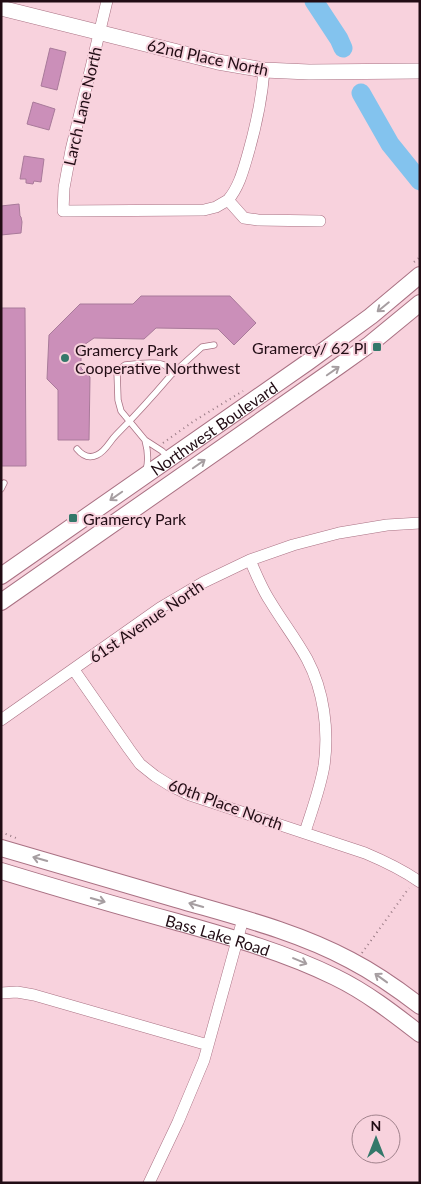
<svg xmlns="http://www.w3.org/2000/svg" width="421" height="1184" font-family="Lato,sans-serif">
  <rect width="100%" height="100%" fill="#f8d2dd"/>
  <g fill="none" stroke-linecap="round" stroke-linejoin="round">
    <path stroke="#83c3ee" stroke-width="19" d="M 314,1 L 339,39 L 343,48
      M 361,93 L 390,144 L 420,181"/>
  </g>
  <path fill="#cb8fb9" stroke="#a97a9a" d="M 50,48 L 66,52 L 57,90 L 41,86 Z
    M 33,102 L 55,109 L 49,130 L 27,124 Z
    M 24,156 L 44,159 L 41,182 L 34,181 L 33,184 L 26,183 L 26,179 L 20,179 Z
    M 19,204 L 20,216 L 21,217 L 22,222 L 21,233 L 1,235 L 1,206 Z
    M 141,296 L 230,296 L 256,323 L 234,345 L 218,329 L 156,328 L 144,339 L 94,338 L 81,347 L 81,368 L 90,377 L 89,440 L 58,440 L 58,390 L 47,379 L 49,335 L 80,304 L 133,304 Z
    M 1,308 L 25,308 L 26,466 L 1,466 Z"/>
  <g fill="none" stroke-linecap="round" stroke-linejoin="round">
    <defs>
      <path id="service" d="M 171,375 L 202,347 L 214,345
        M 145,440 C 148,451 149,460 146,470
        M 77,449 C 82,455 89,459 97,455 C 106,451 109,442 116,435 C 135,416 153,396 171,375 C 170,370 167,365 161,364 C 154,362 133,364 125,365 L 117,371 L 118,400 L 121,411 L 145,440 L 162,451 L 168,457
        M 1,489 L 4,483"/>
      <path id="minor" d="M 107,1 L 71,150 L 64,188 L 63,211 L 204,210 L 216,207 L 228,200 L 244,218 L 258,220 L 320,221
        M 228,200 C 239,187 243,171 248,154 C 256,126 262,99 264,70
        M 250,560 C 256,574 262,589 270,601 C 282,621 296,639 307,659 C 324,691 329,730 324,766 C 320,789 312,810 305,832
        M 74,670 L 129,749 L 140,764 L 155,776 L 171,786 L 190,795 L 365,853 C 384,861 403,870 420,882
        M 1,720 L 160,608 L 204,582 L 250,560 L 293,545 L 339,533 L 387,525 L 420,523
        M 1,993 L 17,992 L 34,995 L 208,1045
        M 149,1183 L 178,1122 L 204,1060 L 243,919"/>
      <path id="tertiary" d="M 1,8 L 218,62 L 264,70 L 309,72 L 420,71"/>
      <g id="secondary">
        <path id="s1" d="M 1,576 L 308,362 L 371,316 L 420,275"/>
        <path d="M 1,602 L 339,366 L 370,344 L 420,303"/>
        <path d="M 1,848 C 59,865 117,882 176,899 C 234,916 296,931 350,960 C 375,973 398,989 420,1006"/>
        <path id="s2" d="M 1,871 C 60,889 118,906 177,922 C 230,937 284,952 335,977 C 366,992 393,1013 420,1034"/>
      </g>
    </defs>
    <use href="#service" stroke="#a97183" stroke-width="7"/>
    <use href="#minor" stroke="#a97183" stroke-width="12"/>
    <use href="#tertiary" stroke="#a97183" stroke-width="16"/>
    <use href="#secondary" stroke="#a97183" stroke-width="18"/>
    <path stroke="#977983" stroke-width="2" stroke-dasharray="1 4" stroke-linecap="butt" d="M 414,262 L 420,257
      M 163,443 L 194,421 L 243,391
      M 1,832 L 16,838
      M 362,953 L 409,888"/>
    <use href="#service" stroke="#fff" stroke-width="5.5"/>
    <use href="#minor" stroke="#fff" stroke-width="11"/>
    <use href="#tertiary" stroke="#fff" stroke-width="15"/>
    <use href="#secondary" stroke="#fff" stroke-width="16"/>
  </g>
  <defs><path id="oneway-shaft" d="M-6 0H5M1.5-3L5.5 0L1.5 3" fill="none" stroke-width="1.6" stroke-linecap="round" stroke-linejoin="round" transform="scale(1.25)"/></defs>
  <g stroke="#a69ea1">
    <use href="#oneway-shaft" transform="translate(383 307) rotate(141)"/>
    <use href="#oneway-shaft" transform="translate(333 371) rotate(-35)"/>
    <use href="#oneway-shaft" transform="translate(199 464) rotate(-35)"/>
    <use href="#oneway-shaft" transform="translate(116 496) rotate(145)"/>
    <use href="#oneway-shaft" transform="translate(40 859) rotate(-164)"/>
    <use href="#oneway-shaft" transform="translate(98 900) rotate(16)"/>
    <use href="#oneway-shaft" transform="translate(196 905) rotate(-164)"/>
    <use href="#oneway-shaft" transform="translate(300 961) rotate(23)"/>
    <use href="#oneway-shaft" transform="translate(381 978) rotate(-144)"/>
  </g>
  <g fill="#34786a" stroke="#f8d2dd" stroke-width="2">
    <rect x="372" y="342" width="10" height="10" rx="2.5"/>
    <circle cx="65" cy="358" r="5"/>
    <rect x="68" y="513" width="10" height="10" rx="2.5"/>
  </g>
  <g text-anchor="middle" dominant-baseline="central" stroke-width="4" stroke-linejoin="round" paint-order="stroke">
    <g font-size="16" fill="#210c14" stroke="#f8d2dd">
      <text transform="translate(208 57) rotate(12)">62nd Place North</text>
      <text transform="translate(82 106) rotate(-77)">Larch Lane North</text>
      <text stroke="none"><textPath href="#s1" startOffset="259">Northwest Boulevard</textPath></text>
      <text transform="translate(146 621) rotate(-34)">61st Avenue North</text>
      <text transform="translate(226 804) rotate(20)">60th Place North</text>
      <text stroke="none"><textPath href="#s2" startOffset="226">Bass Lake Road</textPath></text>
    </g>
    <g font-size="16" fill="#210c14" stroke="#f8d2dd" text-anchor="start">
      <text x="367" y="347" text-anchor="end">Gramercy/ 62 Pl</text>
      <text x="75" y="349">Gramercy Park<tspan x="75" dy="18">Cooperative Northwest</tspan></text>
      <text x="83" y="518">Gramercy Park</text>
    </g>
  </g>
  <rect width="421" height="1184" fill="none" stroke="#210c14" stroke-width="5"/>
  <g transform="translate(376 1139)"><circle r="24" fill="#f8d2dd" stroke="#a2838d"/>
  <path d="M0-4L9 19L0 12L-9 19Z" fill="#34786a"/>
  <text y="-8" font-size="14" font-weight="bold" text-anchor="middle" fill="#210c14">N</text>
  </g>
</svg>
